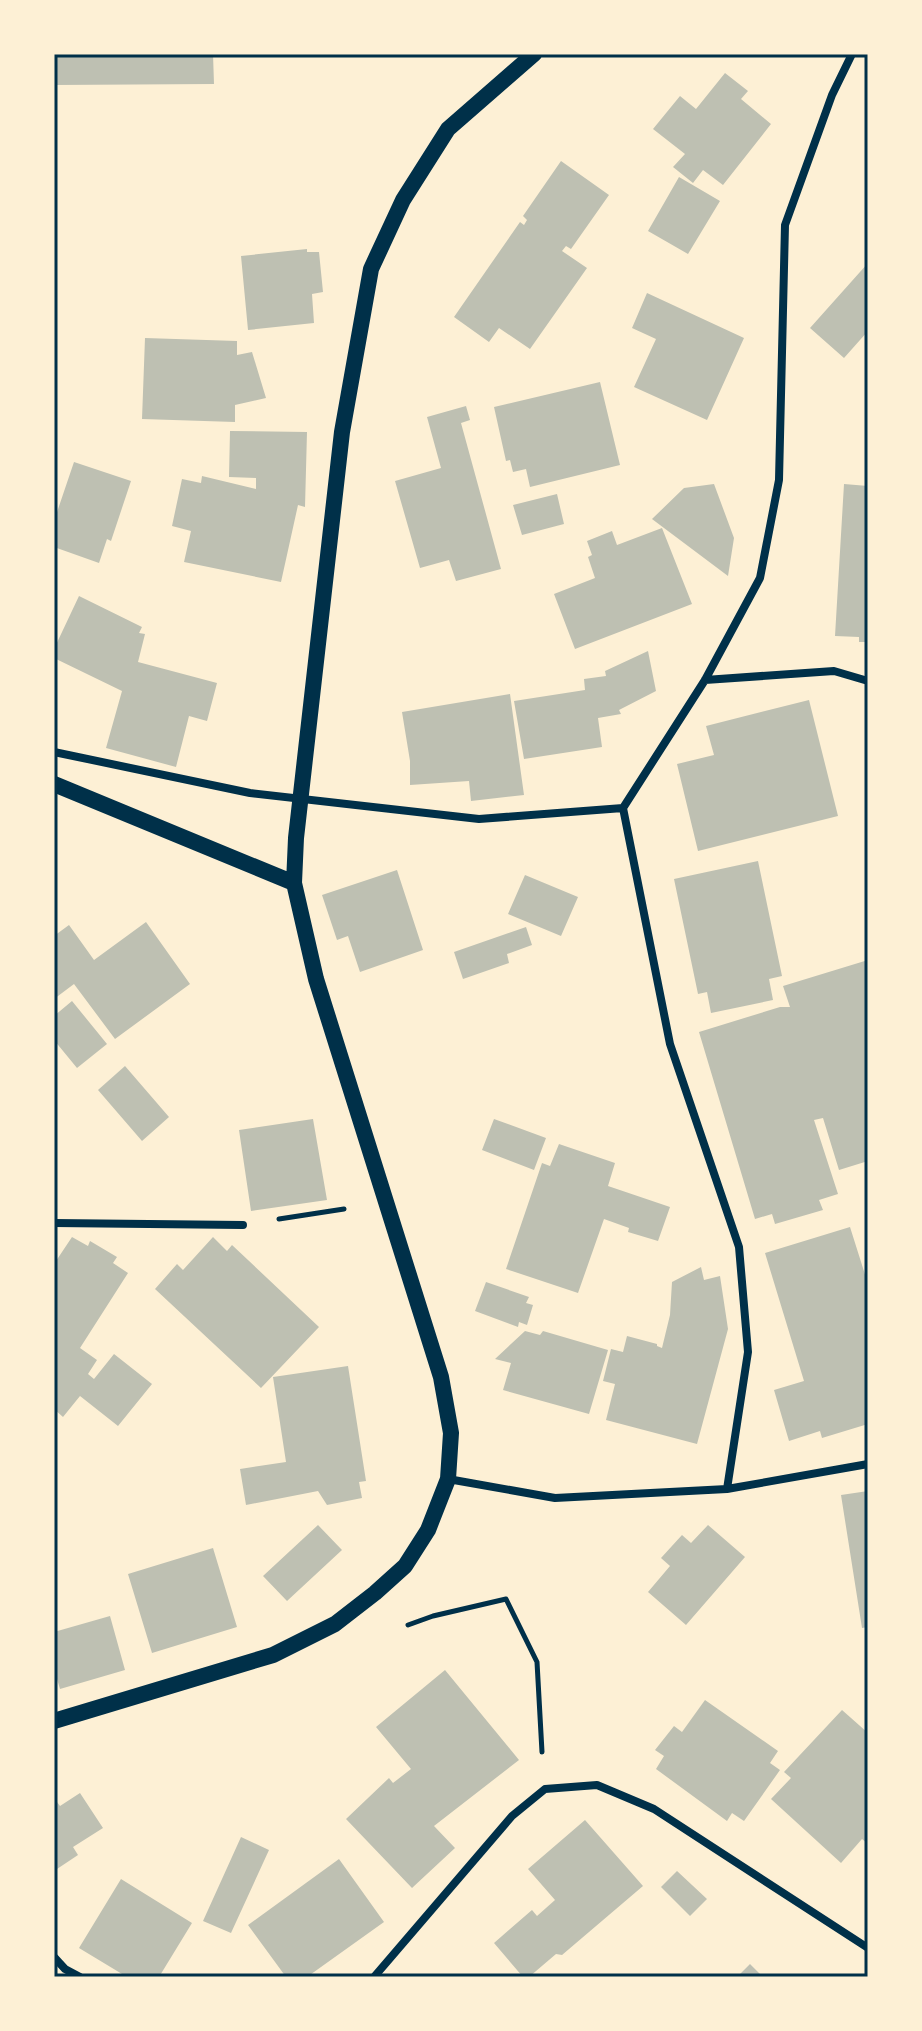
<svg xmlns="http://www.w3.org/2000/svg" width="922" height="2031" font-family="'IBM Plex Sans',sans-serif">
  <rect width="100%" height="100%" fill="#fdf0d5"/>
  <path fill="#bec0b2" d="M 54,54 L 213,54 L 214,84 L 54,85 Z
    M 725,73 L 748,91 L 741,99 L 771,124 L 723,185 L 703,170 L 693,183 L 673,167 L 685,154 L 653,129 L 680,96 L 696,109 Z
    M 561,161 L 609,195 L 571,249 L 566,246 L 562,251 L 587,268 L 530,349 L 499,328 L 489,342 L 454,317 L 520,222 L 524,225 L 527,220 L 523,216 Z
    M 679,177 L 720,201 L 688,254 L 648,231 Z
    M 307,249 L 307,252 L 319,252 L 323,292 L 312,294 L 314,323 L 248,330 L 241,256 Z
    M 868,263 L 868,331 L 844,358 L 810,328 Z
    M 647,293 L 744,338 L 707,420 L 634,387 L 656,339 L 632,328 Z
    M 145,338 L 237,341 L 237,355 L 252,352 L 266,398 L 235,405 L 235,422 L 142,419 Z
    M 600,382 L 620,465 L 530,487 L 526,469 L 513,472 L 510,460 L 506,461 L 494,407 Z
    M 466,406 L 470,420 L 461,423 L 501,569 L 456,581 L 449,560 L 420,568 L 395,481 L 441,468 L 427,417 Z
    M 230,431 L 307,432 L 305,507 L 298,505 L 281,582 L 184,562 L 191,531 L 172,526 L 182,479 L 201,483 L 202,476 L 256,489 L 256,478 L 229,477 Z
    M 74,462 L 131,481 L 111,541 L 107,539 L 99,563 L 54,547 L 54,521 Z
    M 714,484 L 734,538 L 728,576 L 652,519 L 684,488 Z
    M 844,484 L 868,486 L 868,642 L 859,642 L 859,637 L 835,636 Z
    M 557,494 L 564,524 L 522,535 L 513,505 Z
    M 662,528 L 692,604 L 575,649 L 554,594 L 595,578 L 588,557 L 592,555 L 587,541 L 612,531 L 617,545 Z
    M 79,596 L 142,627 L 139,633 L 145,634 L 138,662 L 217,683 L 207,721 L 189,716 L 176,767 L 106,748 L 122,691 L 54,658 L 54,649 Z
    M 648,651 L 656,691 L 619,710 L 621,714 L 598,718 L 602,747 L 524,759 L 514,701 L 585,690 L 584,679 L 606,676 L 605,671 Z
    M 510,694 L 524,795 L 471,801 L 469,781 L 410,785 L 410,761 L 402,712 Z
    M 809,700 L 838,816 L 698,851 L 677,764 L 714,755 L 706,726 Z
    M 758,861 L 782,976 L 769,979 L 773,1000 L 711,1013 L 707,992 L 698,994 L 674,879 Z
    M 397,870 L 423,950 L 360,972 L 348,936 L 337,940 L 322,895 Z
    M 525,875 L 578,897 L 561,936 L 508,914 Z
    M 146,922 L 190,984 L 115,1039 L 74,984 L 54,999 L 54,936 L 69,925 L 94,960 Z
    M 526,927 L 532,945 L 507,954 L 509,963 L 463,979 L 454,952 Z
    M 868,960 L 868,1161 L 839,1170 L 823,1118 L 814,1120 L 838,1194 L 819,1200 L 823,1210 L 775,1224 L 772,1214 L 755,1219 L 699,1032 L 780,1007 L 790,1007 L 783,986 Z
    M 72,1001 L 107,1044 L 77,1068 L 54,1040 L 54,1016 Z
    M 125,1066 L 169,1117 L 142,1141 L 98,1090 Z
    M 313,1119 L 327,1200 L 251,1211 L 239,1130 Z
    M 494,1119 L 546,1138 L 534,1170 L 482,1150 Z
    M 559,1144 L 615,1163 L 608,1186 L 670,1207 L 658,1241 L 628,1232 L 629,1228 L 604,1219 L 578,1293 L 506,1269 L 542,1163 L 550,1166 Z
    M 850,1227 L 868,1284 L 868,1424 L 822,1438 L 820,1431 L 789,1441 L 774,1390 L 804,1381 L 765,1253 Z
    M 72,1237 L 88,1246 L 90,1241 L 117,1257 L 113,1263 L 128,1273 L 80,1348 L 97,1360 L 88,1374 L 94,1379 L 114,1354 L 152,1384 L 118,1426 L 80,1396 L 63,1417 L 54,1409 L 54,1264 Z
    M 213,1237 L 227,1251 L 232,1245 L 319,1327 L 261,1388 L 155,1289 L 177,1264 L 183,1270 Z
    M 701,1267 L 704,1280 L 720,1276 L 728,1329 L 697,1444 L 606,1420 L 615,1384 L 603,1381 L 611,1349 L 623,1352 L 627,1336 L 657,1344 L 657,1346 L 662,1348 L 670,1315 L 672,1282 Z
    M 486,1282 L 529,1297 L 526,1303 L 533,1305 L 527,1325 L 519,1322 L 518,1327 L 475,1311 Z
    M 525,1331 L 540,1335 L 543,1331 L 608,1350 L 589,1414 L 503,1390 L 511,1363 L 495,1359 Z
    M 348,1366 L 366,1481 L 359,1482 L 362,1498 L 327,1505 L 318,1491 L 246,1505 L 240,1469 L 286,1462 L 273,1377 Z
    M 868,1491 L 868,1627 L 862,1628 L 841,1495 Z
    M 318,1525 L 342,1550 L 287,1601 L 263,1576 Z
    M 708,1525 L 745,1557 L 686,1625 L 648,1592 L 670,1566 L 661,1558 L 682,1535 L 691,1543 Z
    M 213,1548 L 237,1627 L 152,1653 L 128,1574 Z
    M 110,1616 L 125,1670 L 60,1689 L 54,1669 L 54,1632 Z
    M 445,1670 L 519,1760 L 434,1826 L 455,1848 L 412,1888 L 346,1819 L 389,1778 L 393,1783 L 411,1769 L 376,1727 Z
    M 705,1700 L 778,1751 L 770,1763 L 780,1770 L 744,1821 L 732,1813 L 727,1821 L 656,1769 L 664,1756 L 655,1750 L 674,1726 L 682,1732 Z
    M 842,1710 L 868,1733 L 868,1844 L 862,1839 L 841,1863 L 771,1799 L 791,1778 L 784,1772 Z
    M 80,1793 L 103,1828 L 73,1847 L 78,1855 L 54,1871 L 54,1798 L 60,1806 Z
    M 585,1820 L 643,1886 L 562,1955 L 556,1954 L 529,1977 L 523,1977 L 494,1943 L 532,1910 L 537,1916 L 555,1900 L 528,1869 Z
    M 241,1837 L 269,1850 L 231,1933 L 203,1921 Z
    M 339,1859 L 384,1922 L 307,1977 L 286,1977 L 248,1925 Z
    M 677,1871 L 707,1899 L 690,1916 L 661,1887 Z
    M 121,1879 L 192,1923 L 159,1977 L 127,1977 L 79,1948 Z
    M 750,1964 L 763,1977 L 737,1977 Z"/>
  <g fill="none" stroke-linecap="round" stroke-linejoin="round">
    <path stroke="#003049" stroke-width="5" d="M 279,1219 L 344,1209
      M 408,1625 L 433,1616 L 506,1599 L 537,1662 L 542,1752"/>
    <path stroke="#003049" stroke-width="8" d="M 705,680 L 834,671 L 868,681
      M 54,752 L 250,793 L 479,819 L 623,808
      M 54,1223 L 243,1225
      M 448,1479 L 555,1498 L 727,1489 L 868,1464
      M 727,1489 L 748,1352 L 739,1247 L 670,1044 L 623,808 L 705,680 L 760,578 L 779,480 L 785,225 L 832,95 L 852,54
      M 54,1957 L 65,1969 L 80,1977
      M 374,1977 L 512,1816 L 545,1789 L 597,1785 L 654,1809 L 868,1948"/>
    <path stroke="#003049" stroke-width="16" d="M 54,784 L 294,883
      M 54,1721 L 273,1655 L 335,1624 L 375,1593 L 405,1566 L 428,1530 L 448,1479 L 451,1433 L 441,1377 L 316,979 L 294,883 L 296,838 L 342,432 L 371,269 L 403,200 L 448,129 L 534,54"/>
  </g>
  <rect width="922" height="2031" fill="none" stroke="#fdf0d5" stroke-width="112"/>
  <rect x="56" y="56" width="810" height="1919" fill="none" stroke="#003049" stroke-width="3"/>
</svg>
